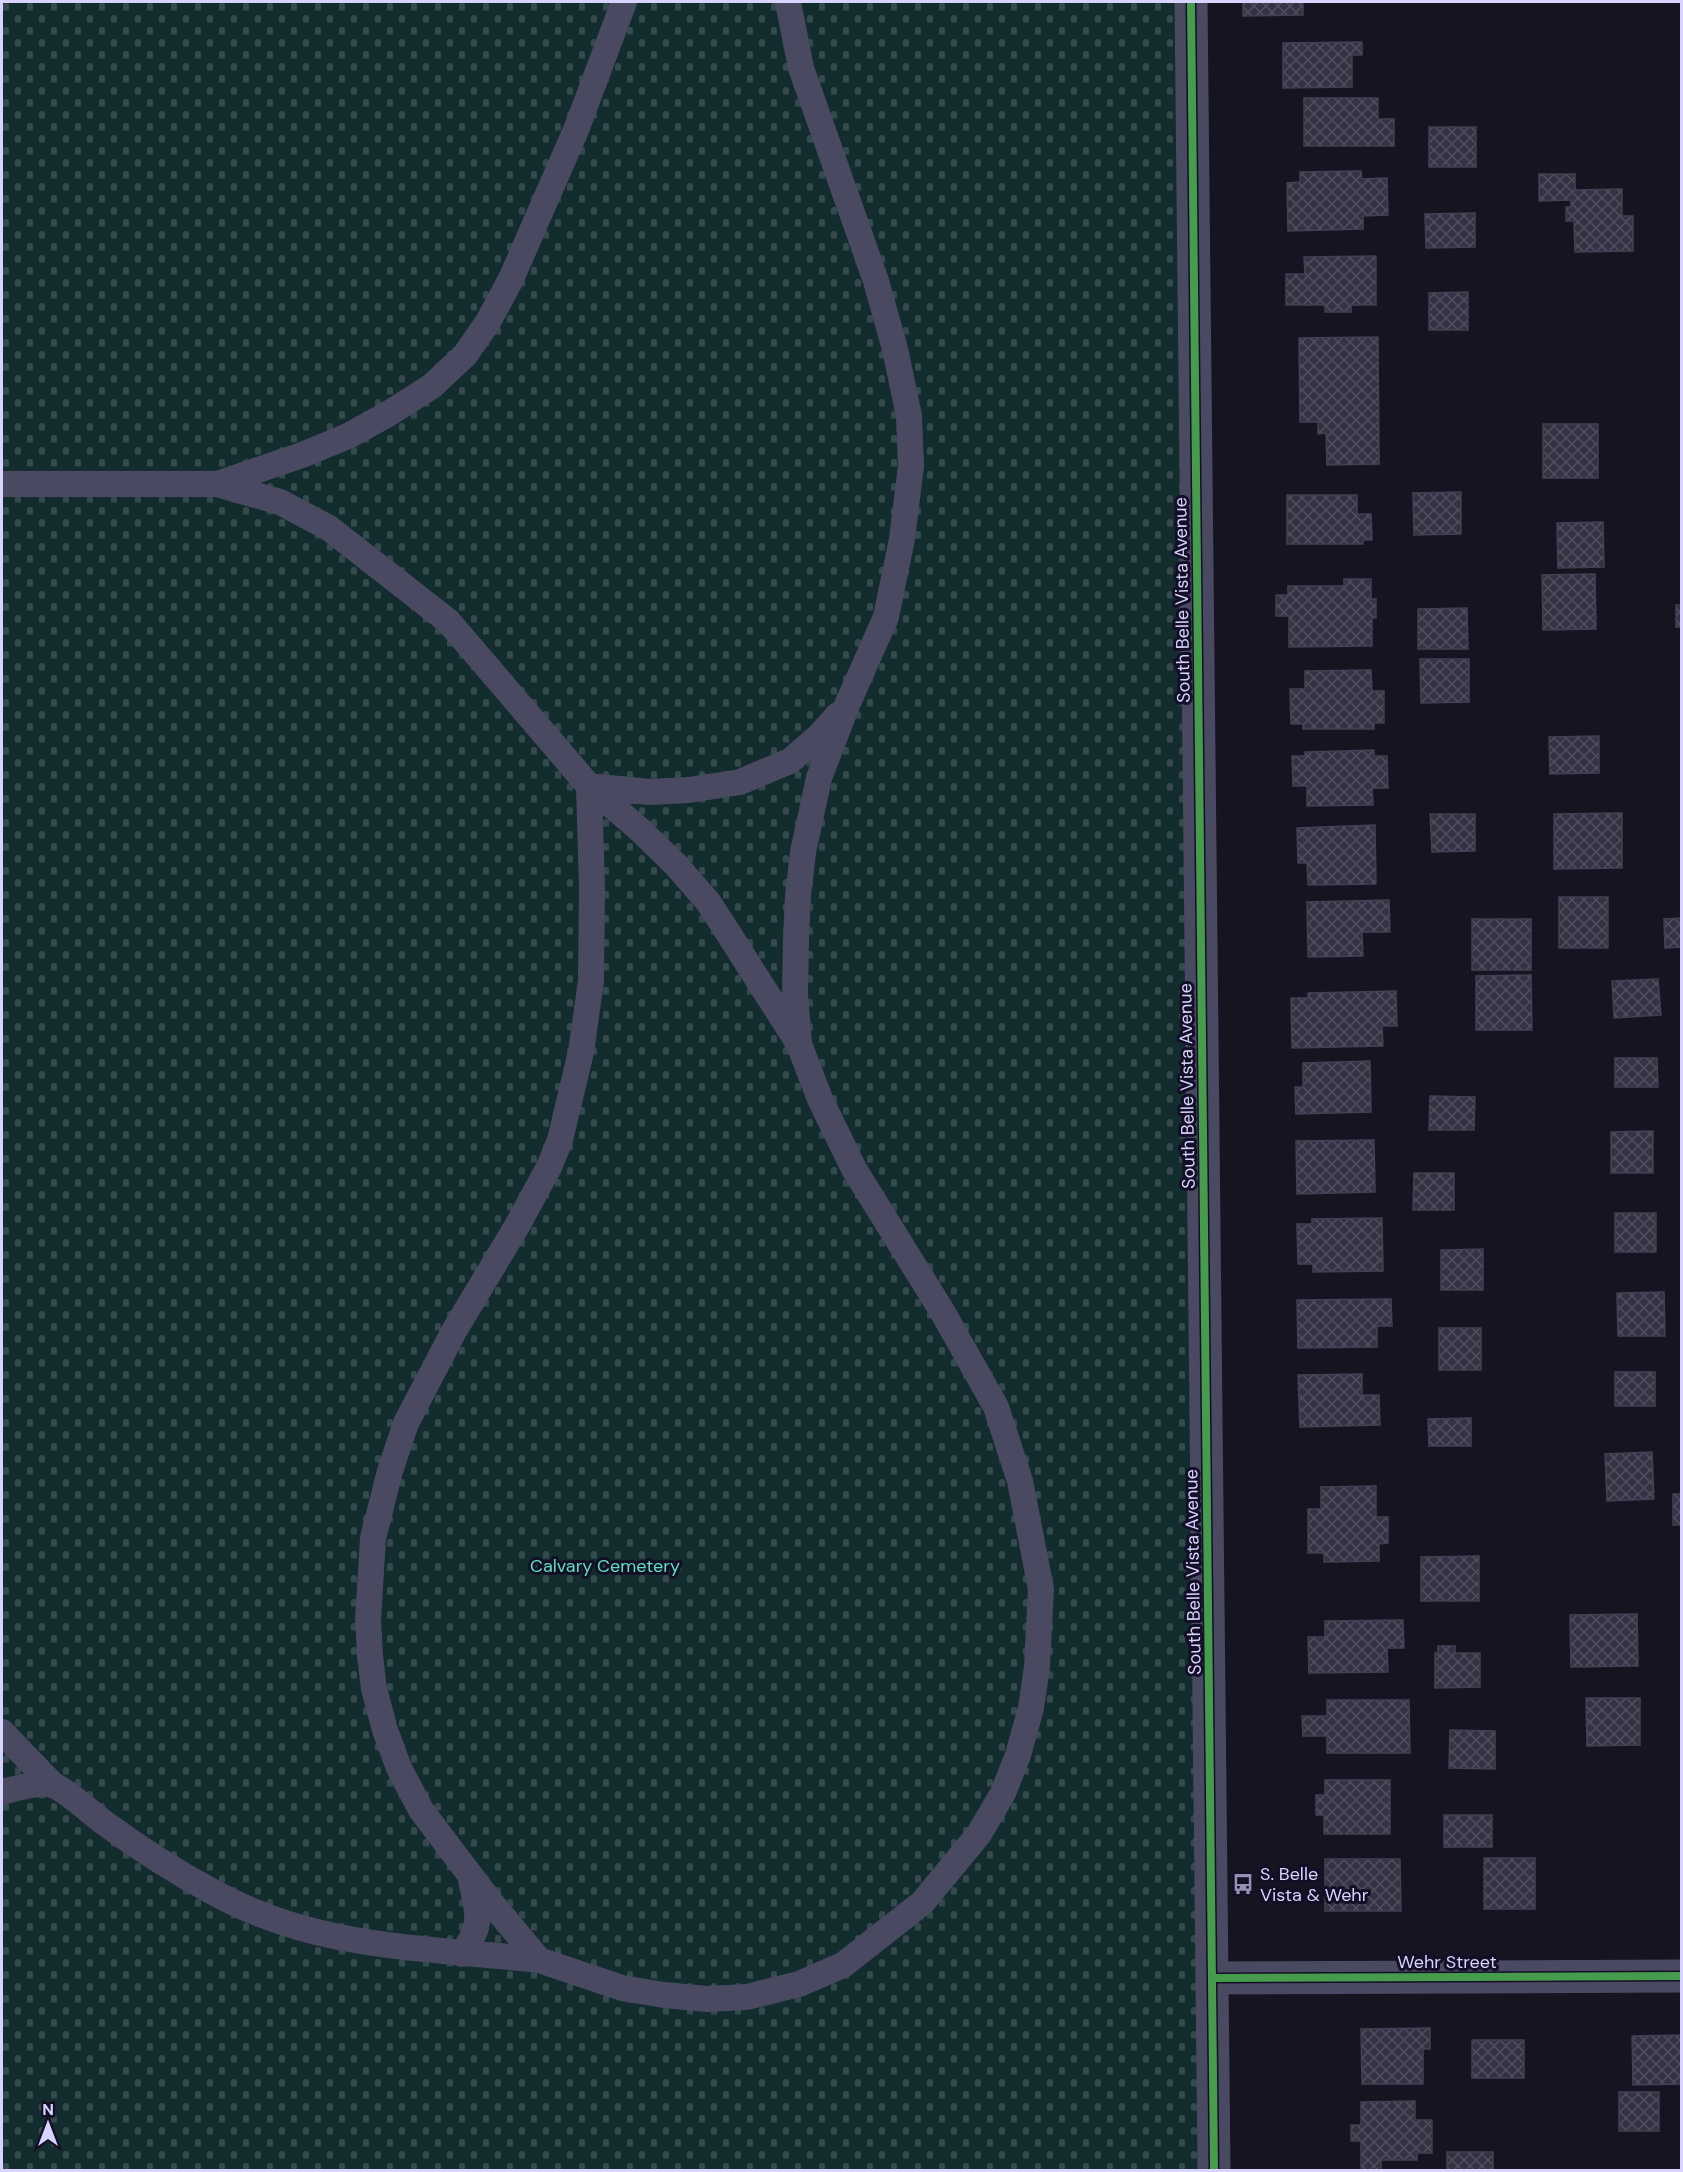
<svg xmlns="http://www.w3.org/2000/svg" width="1683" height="2172" font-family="'DM Sans',sans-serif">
  <defs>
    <pattern id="cemetery-stones" width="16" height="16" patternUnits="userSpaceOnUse" patternTransform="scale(1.5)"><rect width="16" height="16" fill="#132c2d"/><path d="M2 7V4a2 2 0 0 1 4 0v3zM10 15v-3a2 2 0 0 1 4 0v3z" fill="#354a4c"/></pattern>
    <pattern id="building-cross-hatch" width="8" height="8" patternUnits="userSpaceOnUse" patternTransform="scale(1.5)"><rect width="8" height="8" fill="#343243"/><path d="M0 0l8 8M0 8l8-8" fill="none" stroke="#514f5f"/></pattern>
  </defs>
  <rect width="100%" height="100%" fill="#161421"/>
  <path fill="url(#cemetery-stones)" d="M 2,2 L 1191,2 L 1214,2170 L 2,2170 Z"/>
  <path fill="url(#building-cross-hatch)" stroke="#433f54" stroke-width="1.5" d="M 1243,2 L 1303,2 L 1303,15 L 1243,16 Z
    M 1362,42 L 1362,55 L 1352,55 L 1352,87 L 1283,88 L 1283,43 Z
    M 1304,98 L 1378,98 L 1378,119 L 1394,119 L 1394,146 L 1304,146 Z
    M 1429,127 L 1476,127 L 1476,167 L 1429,167 Z
    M 1361,171 L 1362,179 L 1387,178 L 1388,215 L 1363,216 L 1363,229 L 1288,231 L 1287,183 L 1300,182 L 1300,172 Z
    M 1539,174 L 1575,174 L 1575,190 L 1622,189 L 1622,216 L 1633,216 L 1633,251 L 1575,252 L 1574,221 L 1566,221 L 1566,207 L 1571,207 L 1571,200 L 1539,201 Z
    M 1475,213 L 1475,247 L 1426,248 L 1425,214 Z
    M 1376,256 L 1376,305 L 1351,305 L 1351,312 L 1325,312 L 1325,305 L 1286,305 L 1286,274 L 1305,274 L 1304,257 Z
    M 1468,292 L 1468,330 L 1429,330 L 1429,293 Z
    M 1378,337 L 1379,464 L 1327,465 L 1326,433 L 1318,434 L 1318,422 L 1300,422 L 1299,338 Z
    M 1543,424 L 1598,424 L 1598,478 L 1543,478 Z
    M 1461,492 L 1461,534 L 1414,535 L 1413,493 Z
    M 1287,495 L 1357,495 L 1357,514 L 1371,514 L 1372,540 L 1363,540 L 1363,544 L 1287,544 Z
    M 1603,522 L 1604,567 L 1558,568 L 1557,523 Z
    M 1595,574 L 1596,629 L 1543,630 L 1542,575 Z
    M 1344,579 L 1371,579 L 1371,599 L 1376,599 L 1376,618 L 1372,618 L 1372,646 L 1289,647 L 1289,616 L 1276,616 L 1276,595 L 1288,595 L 1288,586 L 1344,586 Z
    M 1676,605 L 1682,605 L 1682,627 L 1676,627 Z
    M 1467,608 L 1468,649 L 1418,649 L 1418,609 Z
    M 1420,659 L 1469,659 L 1469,702 L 1421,703 Z
    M 1371,670 L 1372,691 L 1384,691 L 1384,723 L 1374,723 L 1374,729 L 1303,729 L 1303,724 L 1291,724 L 1290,689 L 1305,689 L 1305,671 Z
    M 1599,736 L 1599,773 L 1550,774 L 1549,737 Z
    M 1374,750 L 1374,756 L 1387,756 L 1388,788 L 1372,788 L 1373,805 L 1307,806 L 1307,786 L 1293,786 L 1292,756 L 1305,756 L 1305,752 Z
    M 1622,813 L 1622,868 L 1554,869 L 1554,814 Z
    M 1430,814 L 1475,814 L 1475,851 L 1432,852 Z
    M 1375,825 L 1376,884 L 1308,885 L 1307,863 L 1298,863 L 1297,828 Z
    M 1559,897 L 1608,897 L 1608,948 L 1559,948 Z
    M 1389,900 L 1390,932 L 1362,932 L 1363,956 L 1308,957 L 1307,902 Z
    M 1682,918 L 1682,947 L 1665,948 L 1664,919 Z
    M 1472,919 L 1531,919 L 1531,970 L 1472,970 Z
    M 1531,975 L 1532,1030 L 1476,1030 L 1476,976 Z
    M 1658,979 L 1661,1015 L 1614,1018 L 1612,981 Z
    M 1396,991 L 1397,1026 L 1382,1026 L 1383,1046 L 1292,1048 L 1291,998 L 1308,998 L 1308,993 Z
    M 1615,1058 L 1657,1058 L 1658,1087 L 1615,1087 Z
    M 1370,1061 L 1371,1112 L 1296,1114 L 1295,1087 L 1303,1087 L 1303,1063 Z
    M 1430,1096 L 1475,1097 L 1474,1130 L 1429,1130 Z
    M 1653,1131 L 1653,1173 L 1611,1173 L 1611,1132 Z
    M 1374,1140 L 1375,1192 L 1297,1194 L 1296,1141 Z
    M 1414,1173 L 1454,1173 L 1454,1210 L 1413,1210 Z
    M 1615,1213 L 1656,1213 L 1656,1252 L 1615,1252 Z
    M 1382,1218 L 1383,1271 L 1313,1272 L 1313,1264 L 1298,1264 L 1297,1224 L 1312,1224 L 1312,1219 Z
    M 1483,1249 L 1483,1290 L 1441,1290 L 1441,1250 Z
    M 1664,1292 L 1665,1336 L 1618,1336 L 1617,1293 Z
    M 1391,1299 L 1392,1326 L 1377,1326 L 1377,1347 L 1298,1348 L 1297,1300 Z
    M 1439,1328 L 1481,1328 L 1481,1370 L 1439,1370 Z
    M 1615,1372 L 1655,1372 L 1655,1406 L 1615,1406 Z
    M 1362,1374 L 1362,1395 L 1379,1395 L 1380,1425 L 1300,1427 L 1298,1375 Z
    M 1471,1418 L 1471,1446 L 1429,1446 L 1428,1419 Z
    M 1652,1452 L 1654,1499 L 1607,1501 L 1605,1454 Z
    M 1376,1486 L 1376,1517 L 1388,1517 L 1388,1543 L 1379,1544 L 1379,1561 L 1324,1562 L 1324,1553 L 1308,1553 L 1308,1509 L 1321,1509 L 1321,1487 Z
    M 1673,1494 L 1682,1494 L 1682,1525 L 1673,1525 Z
    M 1479,1556 L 1479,1601 L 1421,1601 L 1421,1557 Z
    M 1637,1614 L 1638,1666 L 1571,1667 L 1570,1615 Z
    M 1403,1620 L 1404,1648 L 1387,1648 L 1388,1672 L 1309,1673 L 1308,1637 L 1325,1637 L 1325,1621 Z
    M 1438,1646 L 1455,1646 L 1455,1653 L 1480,1653 L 1480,1687 L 1435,1688 L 1435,1653 L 1438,1653 Z
    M 1586,1698 L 1640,1698 L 1640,1745 L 1587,1746 Z
    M 1327,1700 L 1409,1700 L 1410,1753 L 1327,1753 L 1327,1736 L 1303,1736 L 1302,1716 L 1327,1716 Z
    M 1450,1730 L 1495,1731 L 1495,1769 L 1449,1768 Z
    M 1325,1780 L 1390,1780 L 1390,1834 L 1324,1834 L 1324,1815 L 1316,1815 L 1316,1795 L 1325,1795 Z
    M 1444,1815 L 1492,1815 L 1492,1847 L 1444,1847 Z
    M 1484,1858 L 1535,1858 L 1535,1909 L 1484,1909 Z
    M 1325,1859 L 1400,1859 L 1401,1911 L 1325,1911 Z
    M 1430,2028 L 1430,2049 L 1423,2049 L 1423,2084 L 1362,2084 L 1361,2029 Z
    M 1682,2035 L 1682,2084 L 1633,2085 L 1632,2036 Z
    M 1472,2040 L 1524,2040 L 1524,2078 L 1472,2078 Z
    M 1619,2092 L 1659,2092 L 1659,2131 L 1619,2131 Z
    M 1415,2101 L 1415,2120 L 1432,2120 L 1432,2153 L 1417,2153 L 1417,2160 L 1381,2160 L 1381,2170 L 1361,2170 L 1361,2141 L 1351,2141 L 1351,2125 L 1361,2125 L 1361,2102 Z
    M 1447,2152 L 1493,2152 L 1493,2170 L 1447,2170 Z"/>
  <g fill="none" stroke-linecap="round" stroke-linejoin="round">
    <path stroke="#4a4962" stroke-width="26" d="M 2,484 L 217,484 L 302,455 L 348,436 L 388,414 L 432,386 L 465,355 L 488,322 L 511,279 L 576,130 L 624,2
      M 217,484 L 280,502 L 329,528 L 448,621 L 589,786 L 592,888 L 591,981 L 581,1052 L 560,1140 L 549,1167 L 517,1226 L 454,1331 L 406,1423 L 390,1471 L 373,1538 L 368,1620 L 370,1656 L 374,1689 L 385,1730 L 399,1768 L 421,1810 L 489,1900 L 539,1960 L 622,1988 L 664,1995 L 707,1999 L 747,1997 L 799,1984 L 843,1965 L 922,1903 L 979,1834 L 1003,1793 L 1018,1755 L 1031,1708 L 1037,1666 L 1041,1589 L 1020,1481 L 996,1407 L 942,1311 L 854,1169 L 820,1099 L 799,1044 L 795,994 L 796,940 L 798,896 L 803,852 L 819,778 L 847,705 L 886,617 L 902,539 L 911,466 L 909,416 L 895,349 L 876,281 L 801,68 L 788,2
      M 797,1041 L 709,903 L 676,865 L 639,829 L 589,786 L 650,792 L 689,790 L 740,782 L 790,761 L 819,736 L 838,715
      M 2,1732 L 53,1785
      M 2,1792 C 14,1789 43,1780 55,1786 C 69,1792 92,1814 106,1824 C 140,1849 176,1872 213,1892 C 318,1950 424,1947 539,1960
      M 461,1954 C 484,1926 478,1913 471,1880"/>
    <path stroke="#4a4962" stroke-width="33" d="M 1212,1978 L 1682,1976"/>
    <path stroke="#4a4962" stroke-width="33" d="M 1191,2 L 1214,2170"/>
    <defs>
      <path id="cycleway" d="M 1191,2 L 1214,2170
        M 1212,1978 L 1682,1976"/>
    </defs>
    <use href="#cycleway" stroke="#130f26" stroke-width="11"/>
    <use href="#cycleway" stroke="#469c4c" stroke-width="8"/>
  </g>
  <defs>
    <symbol id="bus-bare" viewBox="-9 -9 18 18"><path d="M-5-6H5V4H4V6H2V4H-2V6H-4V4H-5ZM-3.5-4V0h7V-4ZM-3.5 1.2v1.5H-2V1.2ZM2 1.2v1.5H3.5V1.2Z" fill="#9591b1" stroke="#130f26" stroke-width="2.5" paint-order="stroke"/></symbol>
  </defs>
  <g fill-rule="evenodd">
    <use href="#bus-bare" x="1228" y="1869" width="30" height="30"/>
  </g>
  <g text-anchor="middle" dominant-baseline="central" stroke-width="6" stroke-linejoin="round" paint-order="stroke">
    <g font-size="18" fill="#d9d4ff" stroke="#130f26">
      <text transform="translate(1182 600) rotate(-91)">South Belle Vista Avenue</text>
      <text transform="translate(1187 1086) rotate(-91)">South Belle Vista Avenue</text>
      <text transform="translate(1193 1572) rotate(-91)">South Belle Vista Avenue</text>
      <text x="1447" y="1962">Wehr Street</text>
    </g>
    <g font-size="18" fill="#5fe0c0" stroke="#130f26">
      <text x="605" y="1566">Calvary Cemetery</text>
    </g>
    <g font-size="18" fill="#d9d4ff" stroke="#130f26" text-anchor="start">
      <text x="1260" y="1874">S. Belle<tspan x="1260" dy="21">Vista &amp; Wehr</tspan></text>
    </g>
  </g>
  <rect width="1683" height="2172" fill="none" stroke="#d9d4ff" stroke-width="6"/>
  <g transform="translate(48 2124)" stroke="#130f26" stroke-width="4.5" paint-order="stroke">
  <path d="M0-4.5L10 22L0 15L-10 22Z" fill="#d9d4ff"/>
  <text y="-9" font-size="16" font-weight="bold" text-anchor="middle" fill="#d9d4ff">N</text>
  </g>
</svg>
